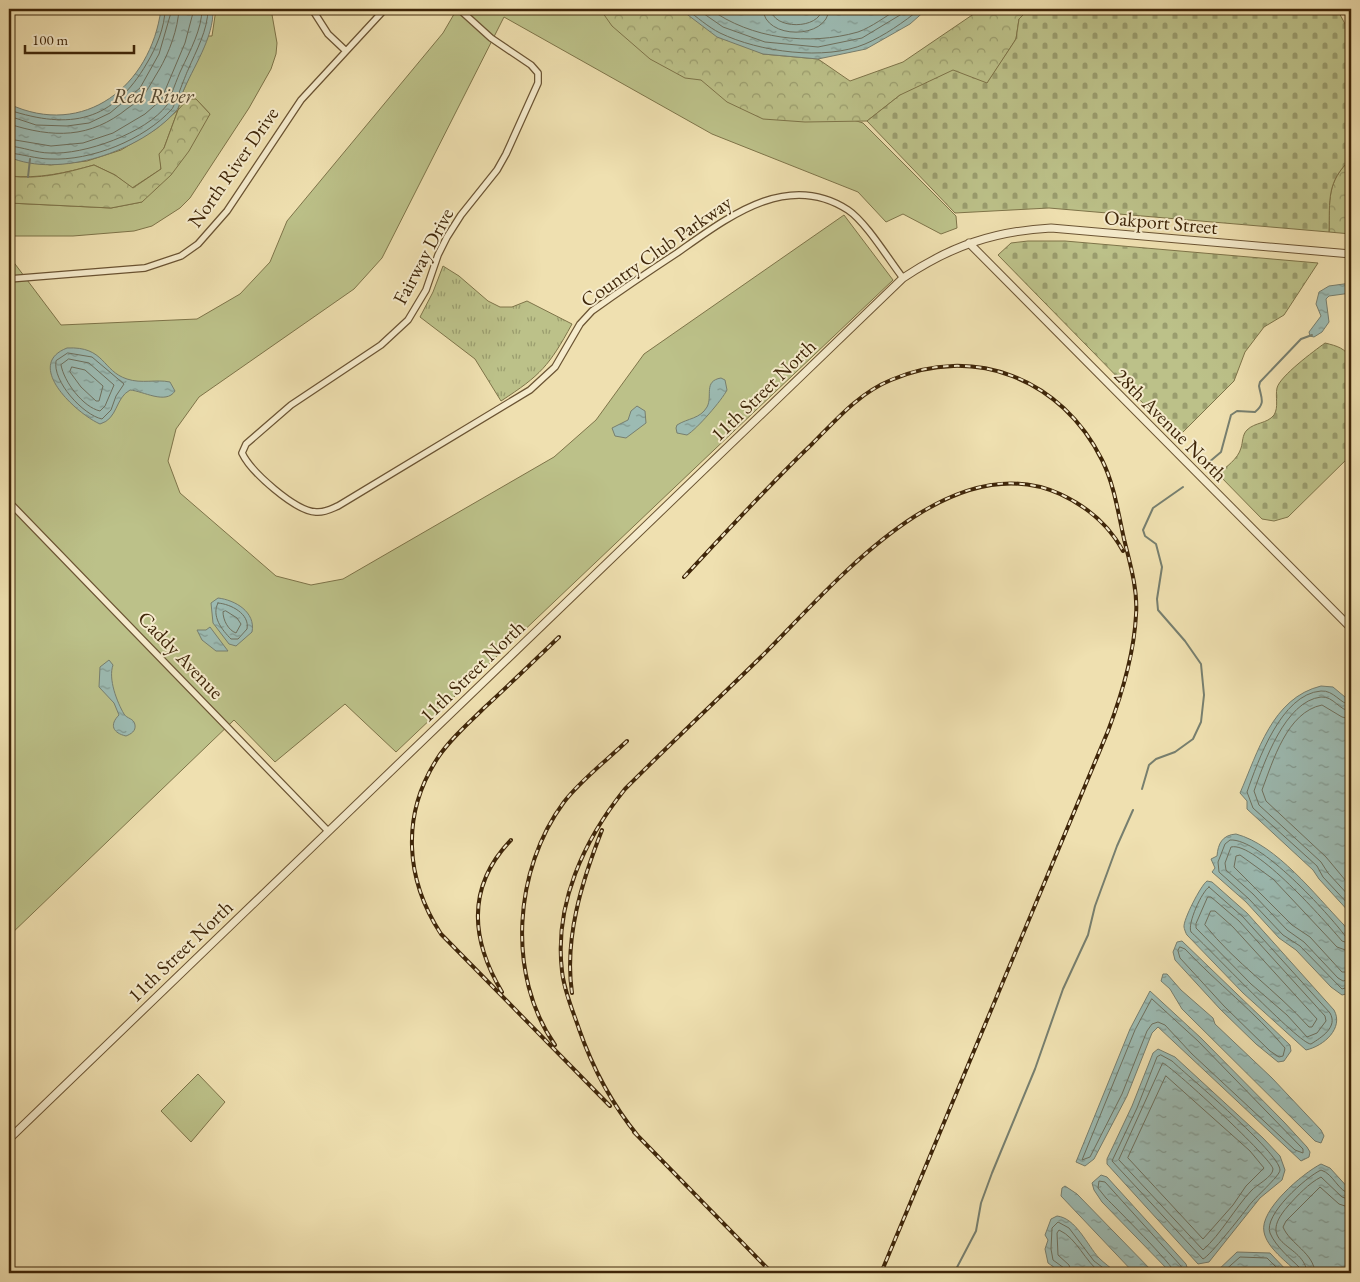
<svg xmlns="http://www.w3.org/2000/svg" width="1360" height="1282" font-family="'EB Garamond',serif">
  <defs>
    <pattern id="forest-crowns" width="20" height="18" patternUnits="userSpaceOnUse" patternTransform="scale(1.25)"><rect width="20" height="18" fill="#bcc189"/><path d="M2 6a3 3 0 1 1 6 0M12 15a3 3 0 1 1 6 0" fill="none" stroke="#9a9d6e"/></pattern>
    <pattern id="cemetery-stones" width="16" height="16" patternUnits="userSpaceOnUse" patternTransform="scale(1.25)"><rect width="16" height="16" fill="#bcc189"/><path d="M2 7V4a2 2 0 0 1 4 0v3zM10 15v-3a2 2 0 0 1 4 0v3z" fill="#9a9d6e"/></pattern>
    <pattern id="park-tufts" width="24" height="20" patternUnits="userSpaceOnUse" patternTransform="scale(1.25)"><rect width="24" height="20" fill="#bcc189"/><path d="M3 7l-1-3M5 7V3M7 7l1-3M15 17l-1-3M17 17v-4M19 17l1-3" fill="none" stroke="#9a9d6e"/></pattern>
    <pattern id="water-ripples" width="26" height="14" patternUnits="userSpaceOnUse" patternTransform="scale(1.25)"><rect width="26" height="14" fill="#9cbbb3"/><path d="M2 4q2-2 4 0t4 0M15 11q2-2 4 0t4 0" fill="none" stroke="#819890"/></pattern>
  </defs>
  <rect width="100%" height="100%" fill="#efe0b0"/>
  <filter id="stains"><feTurbulence type="fractalNoise" baseFrequency=".004" numOctaves="4"/><feColorMatrix values="0 0 0 0 .2 0 0 0 0 .09 0 0 0 0 .02 0 0 0 .5 -.17"/></filter>
  <radialGradient id="worn" r=".72"><stop offset=".6" stop-color="#630" stop-opacity="0"/><stop offset="1" stop-color="#630" stop-opacity=".3"/></radialGradient>
  <path fill="#bcc189" stroke="#7e7449" d="M 216,9 L 271,9 L 277,43 L 276,54 L 271,69 L 249,108 L 190,198 L 180,208 L 152,226 L 134,231 L 73,236 L 9,236 L 9,203 L 111,208 L 142,202 L 210,114 L 196,99 L 178,110 L 164,148 L 160,154 L 161,169 L 132,188 L 115,175 L 94,165 C 65,173 39,179 9,176 L 9,157 L 50,165 L 87,161 L 121,150 L 156,129 L 178,110 L 181,96 L 207,36 L 212,36 Z
    M 457,9 L 603,9 L 697,71 L 863,123 L 956,216 L 957,228 L 941,234 L 903,214 L 886,222 L 858,192 L 712,134 L 504,17 L 382,258 L 354,289 L 199,397 L 176,429 L 168,461 L 180,493 L 276,576 L 311,585 L 343,579 L 554,457 L 596,420 L 644,354 L 844,215 L 893,280 L 396,752 L 345,704 L 275,762 L 234,720 L 9,936 L 9,256 L 61,325 L 197,319 L 240,294 L 270,262 L 287,221 L 443,33 Z
    M 198,1074 L 225,1102 L 191,1142 L 161,1111 Z"/>
  <path fill="url(#forest-crowns)" stroke="#7e7449" d="M 600,9 L 680,9 L 763,54 L 818,59 L 850,81 L 903,62 L 981,9 L 1029,9 L 1019,19 L 1016,39 L 987,84 L 900,95 L 867,121 L 805,122 L 763,119 L 727,102 L 701,80 L 685,78 L 650,59 L 612,26 Z
    M 188,99 L 196,99 L 210,114 L 189,151 L 171,175 L 142,202 L 111,208 L 9,203 L 9,176 C 39,180 65,173 94,165 L 115,175 L 133,188 L 161,169 L 159,154 L 164,148 L 178,110 Z
    M 1351,159 L 1351,234 L 1329,232 C 1330,200 1326,182 1351,159 Z"/>
  <path fill="url(#cemetery-stones)" stroke="#7e7449" d="M 1029,9 L 1337,9 L 1351,35 L 1351,159 C 1326,182 1330,200 1329,232 L 1049,208 L 955,213 L 867,121 L 900,95 L 953,70 L 987,83 L 1016,39 L 1019,19 Z
    M 1028,241 L 1065,241 L 1318,263 L 1284,315 L 1264,327 L 1245,352 L 1234,381 L 1177,438 L 998,255 L 1011,243 Z
    M 1325,343 C 1337,346 1346,348 1351,360 L 1351,455 L 1288,517 L 1274,521 L 1262,519 L 1218,474 C 1226,467 1238,459 1241,448 C 1243,442 1242,435 1247,430 C 1255,422 1267,424 1274,415 C 1279,407 1275,397 1277,388 C 1280,376 1314,351 1325,343 Z"/>
  <path fill="url(#park-tufts)" stroke="#7e7449" d="M 443,266 L 459,276 L 488,301 L 500,307 L 512,307 L 527,301 L 572,324 C 549,366 541,375 501,401 L 475,359 L 420,317 L 433,292 Z"/>
  <path fill="url(#water-ripples)" stroke="#777f6f" d="M 161,9 L 213,9 C 214,38 193,67 182,94 C 180,99 180,107 176,111 C 141,151 59,179 9,157 L 9,104 C 84,139 151,86 161,9 Z
    M 680,9 L 767,9 L 795,12 L 830,9 L 927,9 L 910,24 L 866,49 L 818,59 L 763,54 L 717,37 Z
    M 1351,283 L 1351,293 L 1329,296 L 1326,299 L 1329,322 L 1322,332 L 1314,337 L 1310,336 L 1309,332 L 1321,316 L 1316,304 L 1319,292 L 1329,286 Z
    M 67,348 C 105,346 102,371 127,379 C 142,384 156,379 170,382 L 175,391 C 166,405 143,391 130,390 C 115,398 118,419 100,424 C 77,414 23,365 67,348 Z
    M 721,378 L 725,380 L 727,390 C 722,400 697,429 687,435 L 677,433 L 676,428 L 677,425 C 688,418 700,419 707,407 C 713,396 703,381 721,378 Z
    M 637,406 L 645,411 L 646,423 L 626,438 L 615,436 L 612,428 L 628,420 L 631,411 Z
    M 218,598 C 235,600 256,612 252,632 L 236,646 L 229,644 L 213,623 L 211,603 Z
    M 210,627 L 228,651 L 216,651 L 202,640 L 197,630 L 206,630 Z
    M 109,660 L 113,665 C 108,679 117,702 124,714 C 127,719 134,718 135,725 C 136,731 131,734 126,736 C 113,733 109,725 119,715 L 114,703 L 99,687 L 100,667 Z
    M 1321,686 L 1333,687 L 1351,702 L 1351,914 L 1319,879 L 1313,870 L 1247,809 L 1247,801 L 1240,793 C 1258,752 1272,698 1321,686 Z
    M 1236,834 C 1277,845 1315,895 1344,925 L 1351,936 L 1351,983 L 1346,994 L 1342,995 L 1331,987 L 1296,950 L 1279,938 L 1246,902 L 1212,872 L 1215,868 L 1211,859 L 1217,856 C 1218,844 1222,835 1236,834 Z
    M 1207,881 L 1212,882 L 1247,913 L 1334,1010 C 1344,1028 1324,1046 1306,1050 L 1243,993 L 1187,935 C 1186,934 1184,928 1184,927 C 1183,920 1201,885 1207,881 Z
    M 1182,941 L 1290,1045 L 1291,1051 L 1284,1061 L 1278,1062 L 1256,1044 L 1220,1009 L 1175,960 L 1173,952 L 1177,942 Z
    M 1163,974 L 1167,974 L 1181,990 L 1213,1018 L 1215,1024 L 1272,1078 L 1321,1130 L 1324,1136 L 1321,1143 L 1315,1141 L 1182,1009 L 1170,989 L 1161,981 Z
    M 1150,991 L 1201,1038 L 1284,1122 L 1307,1147 L 1310,1152 L 1309,1157 L 1301,1161 L 1158,1027 L 1152,1033 L 1127,1096 L 1094,1159 L 1085,1166 L 1076,1162 L 1130,1029 Z
    M 1158,1049 L 1175,1057 L 1263,1138 L 1280,1156 L 1285,1170 L 1282,1180 L 1260,1198 L 1209,1262 L 1198,1264 L 1107,1164 L 1107,1159 L 1132,1106 L 1153,1053 Z
    M 1321,1164 L 1330,1168 L 1351,1191 L 1351,1273 L 1298,1273 C 1287,1262 1267,1248 1264,1232 C 1259,1210 1303,1173 1321,1164 Z
    M 1101,1175 L 1107,1177 L 1186,1264 L 1189,1273 L 1171,1273 L 1102,1202 L 1094,1190 L 1092,1183 Z
    M 1065,1186 L 1077,1194 L 1154,1273 L 1134,1273 L 1061,1196 L 1062,1188 Z
    M 1057,1216 C 1076,1218 1087,1245 1099,1258 C 1104,1263 1111,1268 1117,1273 L 1062,1273 L 1048,1263 L 1045,1249 L 1048,1240 L 1045,1235 L 1051,1219 Z
    M 1237,1252 L 1270,1253 L 1289,1273 L 1215,1273 Z"/>
  <g fill="none" stroke-linecap="round" stroke-linejoin="round">
    <path stroke="#6e705e" stroke-width="1" d="M 686,9 C 697,17 708,27 720,33 C 759,52 825,61 865,44 C 884,36 904,22 920,9
      M 697,9 L 723,27 L 765,42 L 818,47 L 862,38 L 910,9
      M 710,9 C 751,39 809,46 858,32 C 872,27 886,16 898,9
      M 763,9 C 764,40 828,40 829,9
      M 771,9 C 772,30 820,30 822,9
      M 9,110 C 70,130 113,122 147,63 C 156,48 165,27 165,9
      M 9,116 L 36,125 L 67,126 L 89,123 L 110,113 L 140,88 L 159,54 L 172,9
      M 9,124 C 53,138 90,139 128,108 C 134,104 141,99 145,93 C 150,86 154,78 159,70 C 169,53 178,29 179,9
      M 9,139 L 51,146 L 83,143 L 113,133 L 145,114 L 161,100 L 185,43 L 194,9
      M 9,146 C 23,147 36,153 50,153 C 84,155 146,133 167,105 C 169,101 178,76 181,70 C 190,51 202,29 202,9
      M 9,153 C 22,154 37,159 50,159 C 91,161 144,140 172,109 C 174,107 185,76 188,70 C 196,51 208,30 208,9
      M 68,353 L 92,357 L 124,384 L 116,396 L 111,410 L 102,419 C 83,415 52,381 56,361 Z
      M 69,359 L 89,363 L 114,385 L 105,406 L 100,411 C 83,407 64,382 61,365 Z
      M 72,367 L 85,370 L 103,386 L 99,401 L 96,401 L 81,387 L 70,372 Z
      M 218,603 C 231,604 250,614 247,629 L 238,639 L 231,639 C 222,630 211,616 218,603 Z
      M 226,611 L 237,618 L 241,624 L 236,633 C 228,630 223,620 223,612 Z
      M 1351,705 C 1340,704 1334,690 1321,691 C 1281,694 1258,761 1247,792 L 1253,808 L 1317,866 L 1323,877 L 1351,907
      M 1351,711 C 1339,711 1334,696 1321,697 C 1285,701 1264,763 1254,791 L 1259,805 L 1321,862 L 1328,873 L 1351,898
      M 1351,719 L 1342,717 L 1322,705 C 1287,712 1273,761 1262,790 L 1266,801 L 1326,857 L 1351,887
      M 1209,887 L 1243,917 L 1330,1013 C 1338,1027 1322,1037 1311,1044 C 1300,1045 1206,945 1191,932 C 1187,924 1202,891 1209,887 Z
      M 1208,897 L 1211,897 L 1239,921 L 1325,1016 L 1326,1021 L 1317,1033 L 1307,1037 L 1287,1015 L 1251,984 L 1196,928 L 1196,924 Z
      M 1211,911 L 1215,911 L 1233,927 L 1317,1019 L 1312,1027 L 1309,1027 C 1276,990 1235,963 1205,925 Z
      M 1351,938 L 1346,937 C 1328,913 1260,838 1230,840 L 1225,844 L 1218,862 L 1219,872 L 1249,899 L 1283,935 L 1300,946 L 1342,989 L 1351,986
      M 1351,944 L 1342,941 C 1326,922 1255,841 1231,847 L 1225,863 L 1226,870 L 1253,894 L 1287,930 L 1304,942 L 1338,978 L 1343,981 L 1351,979
      M 1180,947 L 1185,949 C 1217,983 1255,1012 1285,1048 L 1283,1056 L 1279,1057 L 1270,1051 L 1224,1006 L 1180,958 L 1178,951 Z
      M 1351,952 L 1337,947 L 1273,879 L 1240,855 L 1236,856 L 1234,867 L 1292,925 L 1310,937 L 1342,972 L 1351,972
      M 1152,999 L 1198,1041 L 1303,1149 L 1303,1153 L 1295,1150 L 1192,1054 L 1165,1025 L 1158,1022 L 1152,1024 L 1147,1031 L 1122,1094 L 1090,1157 L 1082,1160 L 1135,1030 Z
      M 1161,1055 L 1172,1061 C 1189,1077 1279,1152 1280,1170 C 1280,1176 1254,1198 1248,1207 C 1242,1215 1210,1256 1203,1259 L 1112,1161 L 1137,1108 L 1157,1057 Z
      M 1163,1063 C 1176,1070 1272,1159 1273,1169 C 1273,1177 1256,1185 1251,1191 C 1235,1208 1221,1234 1203,1250 L 1119,1160 Z
      M 1166,1076 L 1250,1151 L 1264,1168 L 1246,1186 L 1233,1205 L 1203,1239 L 1128,1158 Z
      M 1065,1273 L 1064,1268 L 1053,1260 L 1051,1249 L 1052,1228 L 1058,1222 L 1069,1228 L 1094,1261 L 1110,1273
      M 1072,1273 L 1069,1265 L 1058,1255 L 1057,1233 L 1059,1230 C 1077,1238 1085,1262 1101,1273
      M 1175,1273 C 1174,1266 1116,1208 1106,1198 L 1098,1188 L 1099,1181 L 1105,1182 L 1181,1266 L 1184,1273
      M 1222,1273 L 1240,1257 L 1267,1258 L 1282,1273
      M 1301,1273 L 1300,1268 C 1290,1258 1276,1247 1270,1233 C 1263,1215 1306,1177 1321,1170 C 1334,1174 1338,1192 1351,1194
      M 1307,1273 C 1305,1243 1253,1246 1288,1206 C 1297,1196 1309,1183 1321,1177 L 1342,1197 L 1351,1200
      M 1315,1273 C 1314,1253 1290,1244 1283,1227 L 1286,1221 L 1320,1187 L 1339,1204 L 1351,1208"/>
    <path stroke="#777f6f" stroke-width="2" d="M 28,177 L 30,159
      M 1208,463 L 1221,452 L 1231,415 L 1237,411 L 1255,412 C 1266,403 1261,398 1259,386 L 1260,382 L 1301,339 L 1312,335
      M 1142,789 L 1149,765 L 1156,759 L 1175,752 L 1193,739 L 1201,722 L 1204,695 L 1201,664 L 1185,641 L 1158,610 L 1157,599 L 1162,567 L 1156,544 L 1145,536 L 1143,530 L 1153,508 L 1183,487
      M 954,1273 L 976,1231 L 981,1203 L 992,1173 L 1035,1069 L 1063,989 L 1088,935 L 1095,906 L 1117,846 L 1133,810"/>
    <defs>
      <path id="minor" d="M 312,9 L 328,34 L 346,51
        M 459,9 L 491,38 L 531,65 L 538,73 L 538,83 L 506,154 L 497,170 L 461,215 L 447,237 L 438,255 L 426,290 L 408,320 L 381,345 L 291,405 L 246,444 L 242,453 C 251,472 295,511 316,512 C 324,513 331,509 338,506 L 530,390 L 555,367 L 580,324 L 592,311 C 620,291 648,272 677,253 C 727,218 787,170 848,210 C 866,222 889,260 903,278
        M 9,279 L 145,268 L 181,256 L 198,244 L 227,211 L 301,100 L 385,9
        M 9,502 L 328,831"/>
      <path id="tertiary" d="M 969,243 L 1351,628
        M 9,1139 L 903,278 C 951,246 994,231 1051,228 L 1351,254"/>
    </defs>
    <use href="#minor" stroke="#6b5433" stroke-width="8"/>
    <use href="#tertiary" stroke="#6b5433" stroke-width="9"/>
    <use href="#minor" stroke="#f5ebcc" stroke-width="5.5"/>
    <use href="#tertiary" stroke="#f5ebcc" stroke-width="7"/>
    <defs>
      <path id="rail" d="M 684,577 C 726,532 767,487 812,444 C 836,420 859,393 891,380 C 974,344 1062,379 1102,460 C 1114,484 1118,512 1124,539 C 1130,563 1138,590 1136,615 C 1134,655 1122,694 1108,731 L 881,1273
        M 559,637 C 534,661 509,685 484,708 C 468,724 449,740 437,759 C 401,815 405,879 441,934 L 610,1106
        M 502,992 C 471,940 466,887 511,840
        M 572,993 C 564,938 582,881 602,830
        M 555,1045 C 506,975 514,869 564,802 C 580,781 607,760 627,741
        M 634,1132 L 772,1273
        M 638,1136 C 611,1103 593,1069 579,1029 C 573,1011 564,991 562,971 C 554,904 584,840 625,789 C 670,744 716,701 761,657 C 831,588 947,443 1060,494 C 1086,506 1109,525 1123,551"/>
    </defs>
    <use href="#rail" stroke="#3f2609" stroke-width="4"/>
    <use href="#rail" stroke="#f5ebcc" stroke-width="2" stroke-dasharray="5.5" stroke-linecap="butt"/>
  </g>
  <g text-anchor="middle" dominant-baseline="central" stroke-width="4" stroke-linejoin="round" paint-order="stroke">
    <g font-size="20" fill="#3f2609" stroke="#f5ebcc">
      <text transform="translate(233 167) rotate(-55)">North River Drive</text>
      <text transform="translate(1161 222) rotate(5)">Oakport Street</text>
      <text transform="translate(656 251) rotate(-35)">Country Club Parkway</text>
      <text transform="translate(423 256) rotate(-62)">Fairway Drive</text>
      <text transform="translate(763 390) rotate(-44)">11th Street North</text>
      <text transform="translate(1171 425) rotate(45)">28th Avenue North</text>
      <text transform="translate(181 655) rotate(46)">Caddy Avenue</text>
      <text transform="translate(472 671) rotate(-44)">11th Street North</text>
      <text transform="translate(180 951) rotate(-44)">11th Street North</text>
    </g>
    <g font-size="21" font-style="italic" fill="#564b34" stroke="#f5ebcc">
      <text x="153" y="95">Red River</text>
    </g>
  </g>
  <rect width="1360" height="1282" fill="none" stroke="#efe0b0" stroke-width="30"/>
  <rect x="10" y="10" width="1340" height="1262" fill="none" stroke="#3f2609" stroke-width="2.5"/>
  <rect x="15" y="15" width="1330" height="1252" fill="none" stroke="#3f2609"/>
  <path d="M25 45v8h109v-8" fill="none" stroke="#3f2609" stroke-width="2.5"/>
  <text x="32" y="45" font-size="15" fill="#3f2609" stroke="#f5ebcc" stroke-width="4" paint-order="stroke">100 m</text>
  <rect width="100%" height="100%" filter="url(#stains)"/>
  <rect width="100%" height="100%" fill="url(#worn)"/>
</svg>
